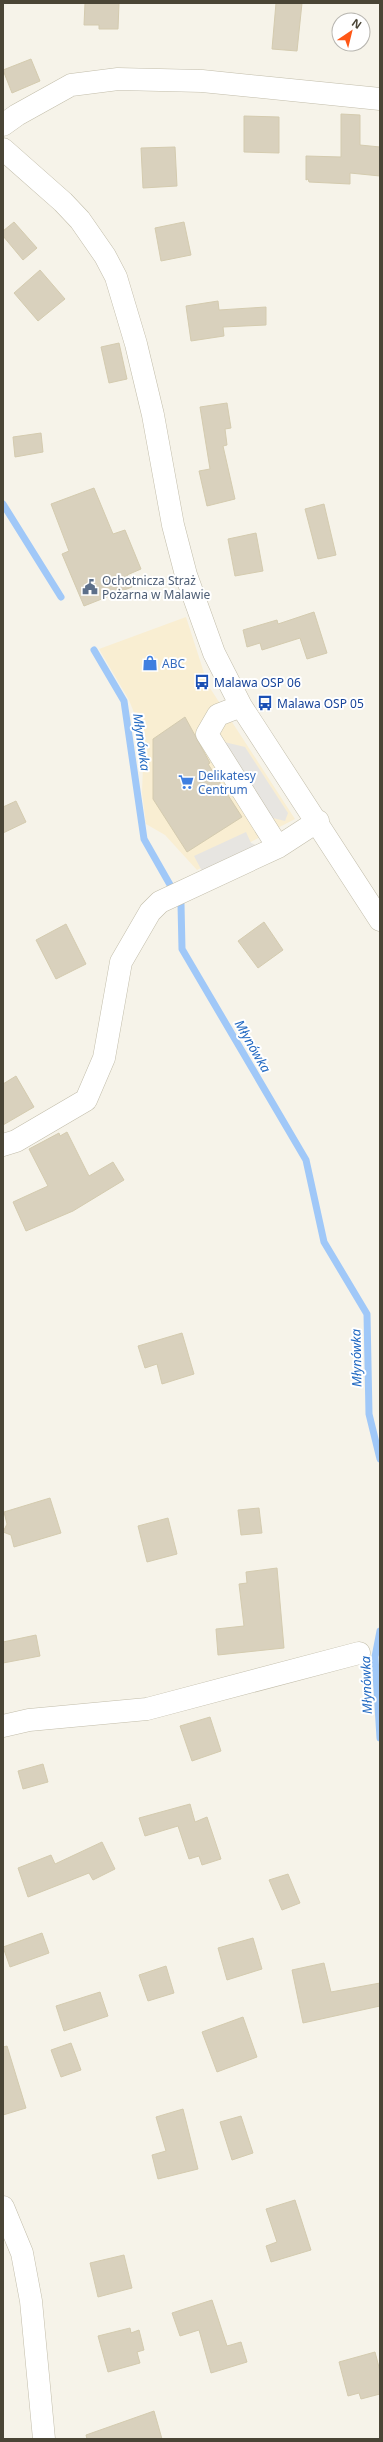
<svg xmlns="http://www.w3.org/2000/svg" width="383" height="2442" font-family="'Noto Sans',sans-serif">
  <rect width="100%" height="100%" fill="#f6f3e9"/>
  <path fill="#f9eed2" d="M 186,617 L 208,685 L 295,819 L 197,870 L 165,835 L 146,824 L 142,793 L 144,738 L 129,700 L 99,649 Z"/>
  <path fill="#e7e5e1" d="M 220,741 L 245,747 L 288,813 L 285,821 L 269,817 Z
    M 246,832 L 251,843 L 256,845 L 202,871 L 194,856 Z"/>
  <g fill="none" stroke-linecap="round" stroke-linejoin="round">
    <path stroke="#a0c8f8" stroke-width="7" d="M 3,504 L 61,597
      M 94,650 L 124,701 L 144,839 L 181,904 L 182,949 L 306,1160 L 324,1242 L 367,1314 L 369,1414 L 380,1459
      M 380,1631 L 375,1657 L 380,1738"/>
  </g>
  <path fill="#d9d1bd" stroke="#d4cbaf" d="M 85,3 L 119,3 L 118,29 L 99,29 L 99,25 L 84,25 Z
    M 276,3 L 302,3 L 297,51 L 272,49 Z
    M 31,59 L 40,81 L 12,93 L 3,70 Z
    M 341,114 L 360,115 L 360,145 L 380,147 L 380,176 L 350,173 L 350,184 L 309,182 L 308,179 L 306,180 L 306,156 L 341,157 Z
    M 244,116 L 279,117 L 279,153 L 244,152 Z
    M 175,147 L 177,186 L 143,188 L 141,148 Z
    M 14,222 L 37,248 L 23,260 L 3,236 L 3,231 Z
    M 184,222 L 191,255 L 161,261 L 155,228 Z
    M 40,270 L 65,299 L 38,321 L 14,293 Z
    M 218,301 L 219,310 L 266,307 L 266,325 L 223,327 L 224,336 L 191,341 L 186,306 Z
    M 119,343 L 127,379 L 109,383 L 101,347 Z
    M 227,403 L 231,428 L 225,429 L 227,445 L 223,446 L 235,499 L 207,506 L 199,471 L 210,469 L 200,407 Z
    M 41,433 L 43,452 L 15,457 L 13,437 Z
    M 94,488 L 113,534 L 125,530 L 141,569 L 127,575 L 132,587 L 84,606 L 62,554 L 69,551 L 51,504 Z
    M 324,504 L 336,555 L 318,559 L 305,509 Z
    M 256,533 L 263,571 L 235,576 L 228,539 Z
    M 314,612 L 327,653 L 307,659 L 300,638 L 262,650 L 260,643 L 247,647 L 243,630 L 277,620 L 278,624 Z
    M 185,717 L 210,763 L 208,764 L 242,817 L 187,852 L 153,799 L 153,739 Z
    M 16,801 L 26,822 L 3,833 L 3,807 Z
    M 264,922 L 283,950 L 258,968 L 238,941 Z
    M 66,924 L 86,964 L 56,979 L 36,940 Z
    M 16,1076 L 34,1107 L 3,1125 L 3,1084 Z
    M 67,1132 L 89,1176 L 113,1162 L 124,1180 L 73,1211 L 26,1231 L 13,1202 L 48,1186 L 29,1149 L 59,1133 L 60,1136 Z
    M 182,1333 L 194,1374 L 162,1384 L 157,1364 L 145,1368 L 138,1346 Z
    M 50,1498 L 61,1533 L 14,1547 L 11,1535 L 3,1532 L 7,1524 L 4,1512 Z
    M 259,1508 L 262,1533 L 241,1535 L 238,1510 Z
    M 168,1518 L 177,1554 L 147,1562 L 138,1526 Z
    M 277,1568 L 284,1648 L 218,1655 L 216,1629 L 244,1626 L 239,1584 L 247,1583 L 246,1572 Z
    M 36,1635 L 40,1656 L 3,1663 L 3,1642 Z
    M 210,1717 L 221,1751 L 192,1761 L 180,1726 Z
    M 43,1764 L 48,1782 L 23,1789 L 18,1771 Z
    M 190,1804 L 195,1822 L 207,1817 L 221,1859 L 202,1865 L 199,1856 L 189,1859 L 178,1826 L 145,1836 L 139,1818 Z
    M 102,1842 L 115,1869 L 93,1880 L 89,1873 L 28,1897 L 18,1868 L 51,1855 L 55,1864 Z
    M 288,1874 L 300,1903 L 282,1910 L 269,1880 Z
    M 42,1933 L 49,1953 L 10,1967 L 3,1947 Z
    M 253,1938 L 262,1969 L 227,1980 L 218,1948 Z
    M 324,1963 L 331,1992 L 380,1983 L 380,2006 L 303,2023 L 292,1970 Z
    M 166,1966 L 174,1993 L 148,2001 L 139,1975 Z
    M 100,1992 L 108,2016 L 64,2031 L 56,2006 Z
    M 243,2017 L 257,2057 L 217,2072 L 202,2032 Z
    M 71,2043 L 81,2070 L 61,2077 L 51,2050 Z
    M 7,2046 L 26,2108 L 3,2115 L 3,2047 Z
    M 183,2109 L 198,2169 L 158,2179 L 152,2155 L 166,2151 L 156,2117 Z
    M 241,2116 L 253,2153 L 232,2160 L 220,2122 Z
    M 295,2200 L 311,2250 L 271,2262 L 266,2246 L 277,2242 L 266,2209 Z
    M 124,2255 L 132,2288 L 98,2297 L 90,2263 Z
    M 212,2300 L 227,2346 L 241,2342 L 247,2362 L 211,2373 L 199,2330 L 180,2336 L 172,2313 Z
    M 130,2328 L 131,2333 L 139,2330 L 144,2350 L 137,2352 L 140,2363 L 108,2372 L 98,2336 Z
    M 375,2352 L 380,2371 L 380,2394 L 361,2399 L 359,2393 L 348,2396 L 339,2362 Z
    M 154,2411 L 162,2439 L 87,2439 L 86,2435 Z"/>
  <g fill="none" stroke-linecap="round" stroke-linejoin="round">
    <defs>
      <path id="minor" d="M 3,125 L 17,115 L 71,85 L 118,79 L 202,81 L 380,99
        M 3,149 L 63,202 L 80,220 L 105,256 L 116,277 L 136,344 L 153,415 L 173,525 L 186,575 L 214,653 L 241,706 L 380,920
        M 241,706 L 218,715 L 207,734 L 278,847
        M 3,1145 L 16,1141 L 86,1100 L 104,1058 L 121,962 L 150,912 L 160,902 L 278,847 L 318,821
        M 3,1726 L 29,1720 L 147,1709 L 359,1653
        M 3,2207 L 22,2253 L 31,2301 L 44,2439"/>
    </defs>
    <use href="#minor" stroke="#c2bdaa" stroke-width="23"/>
    <use href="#minor" stroke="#fff" stroke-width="22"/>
  </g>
  <defs>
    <symbol id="civic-bare" viewBox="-9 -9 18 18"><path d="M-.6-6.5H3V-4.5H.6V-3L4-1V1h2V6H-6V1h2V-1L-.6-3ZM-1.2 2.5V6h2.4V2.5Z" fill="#5c6f8a" stroke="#fff" stroke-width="2.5" paint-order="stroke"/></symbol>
    <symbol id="shop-bare" viewBox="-9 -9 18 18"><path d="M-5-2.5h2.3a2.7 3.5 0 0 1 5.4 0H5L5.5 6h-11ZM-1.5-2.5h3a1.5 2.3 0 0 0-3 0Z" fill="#3f7fe0" stroke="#fff" stroke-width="2.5" paint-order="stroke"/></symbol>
    <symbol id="bus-bare" viewBox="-9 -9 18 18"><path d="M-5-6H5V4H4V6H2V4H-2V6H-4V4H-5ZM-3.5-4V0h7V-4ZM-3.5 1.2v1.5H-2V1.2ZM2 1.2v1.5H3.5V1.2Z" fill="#1a4fb4" stroke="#fff" stroke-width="2.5" paint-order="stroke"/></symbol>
    <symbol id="supermarket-bare" viewBox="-9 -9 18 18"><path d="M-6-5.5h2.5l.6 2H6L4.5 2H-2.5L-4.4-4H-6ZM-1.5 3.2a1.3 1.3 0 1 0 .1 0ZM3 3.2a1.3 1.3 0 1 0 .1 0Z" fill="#3f7fe0" stroke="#fff" stroke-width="2.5" paint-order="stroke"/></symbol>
  </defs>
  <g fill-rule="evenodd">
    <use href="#civic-bare" x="79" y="576" width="22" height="22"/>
    <use href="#shop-bare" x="139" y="652" width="22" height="22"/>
    <use href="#bus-bare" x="191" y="671" width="22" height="22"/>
    <use href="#bus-bare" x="254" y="692" width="22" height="22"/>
    <use href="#supermarket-bare" x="175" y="771" width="22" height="22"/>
  </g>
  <g text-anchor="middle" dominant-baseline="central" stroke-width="4" stroke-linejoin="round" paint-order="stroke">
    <g font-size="12" fill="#4e5e75" stroke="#fff" text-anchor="start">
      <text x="102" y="580">Ochotnicza Straż<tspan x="102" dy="14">Pożarna w Malawie</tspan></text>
    </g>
    <g font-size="12" fill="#366cbe" stroke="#fff" text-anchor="start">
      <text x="162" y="663">ABC</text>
      <text x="198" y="775">Delikatesy<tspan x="198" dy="14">Centrum</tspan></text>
    </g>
    <g font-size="12" fill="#164399" stroke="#fff" text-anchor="start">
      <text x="214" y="682">Malawa OSP 06</text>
      <text x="277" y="703">Malawa OSP 05</text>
    </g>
    <g font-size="13" font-style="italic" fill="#236ac2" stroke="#fff">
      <text transform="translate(142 742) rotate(82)">Młynówka</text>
      <text transform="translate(253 1046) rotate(60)">Młynówka</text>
      <text transform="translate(356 1358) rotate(-91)">Młynówka</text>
      <text transform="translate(366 1685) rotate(-92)">Młynówka</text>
    </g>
  </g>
  <rect width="383" height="2442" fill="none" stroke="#4a4536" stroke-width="8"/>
  <g transform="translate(351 32) rotate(35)"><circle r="19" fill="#ffffff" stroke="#b7b5af"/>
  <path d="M0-3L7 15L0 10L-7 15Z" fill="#ff5716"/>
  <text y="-6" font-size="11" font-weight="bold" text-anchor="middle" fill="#4a4536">N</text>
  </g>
</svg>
